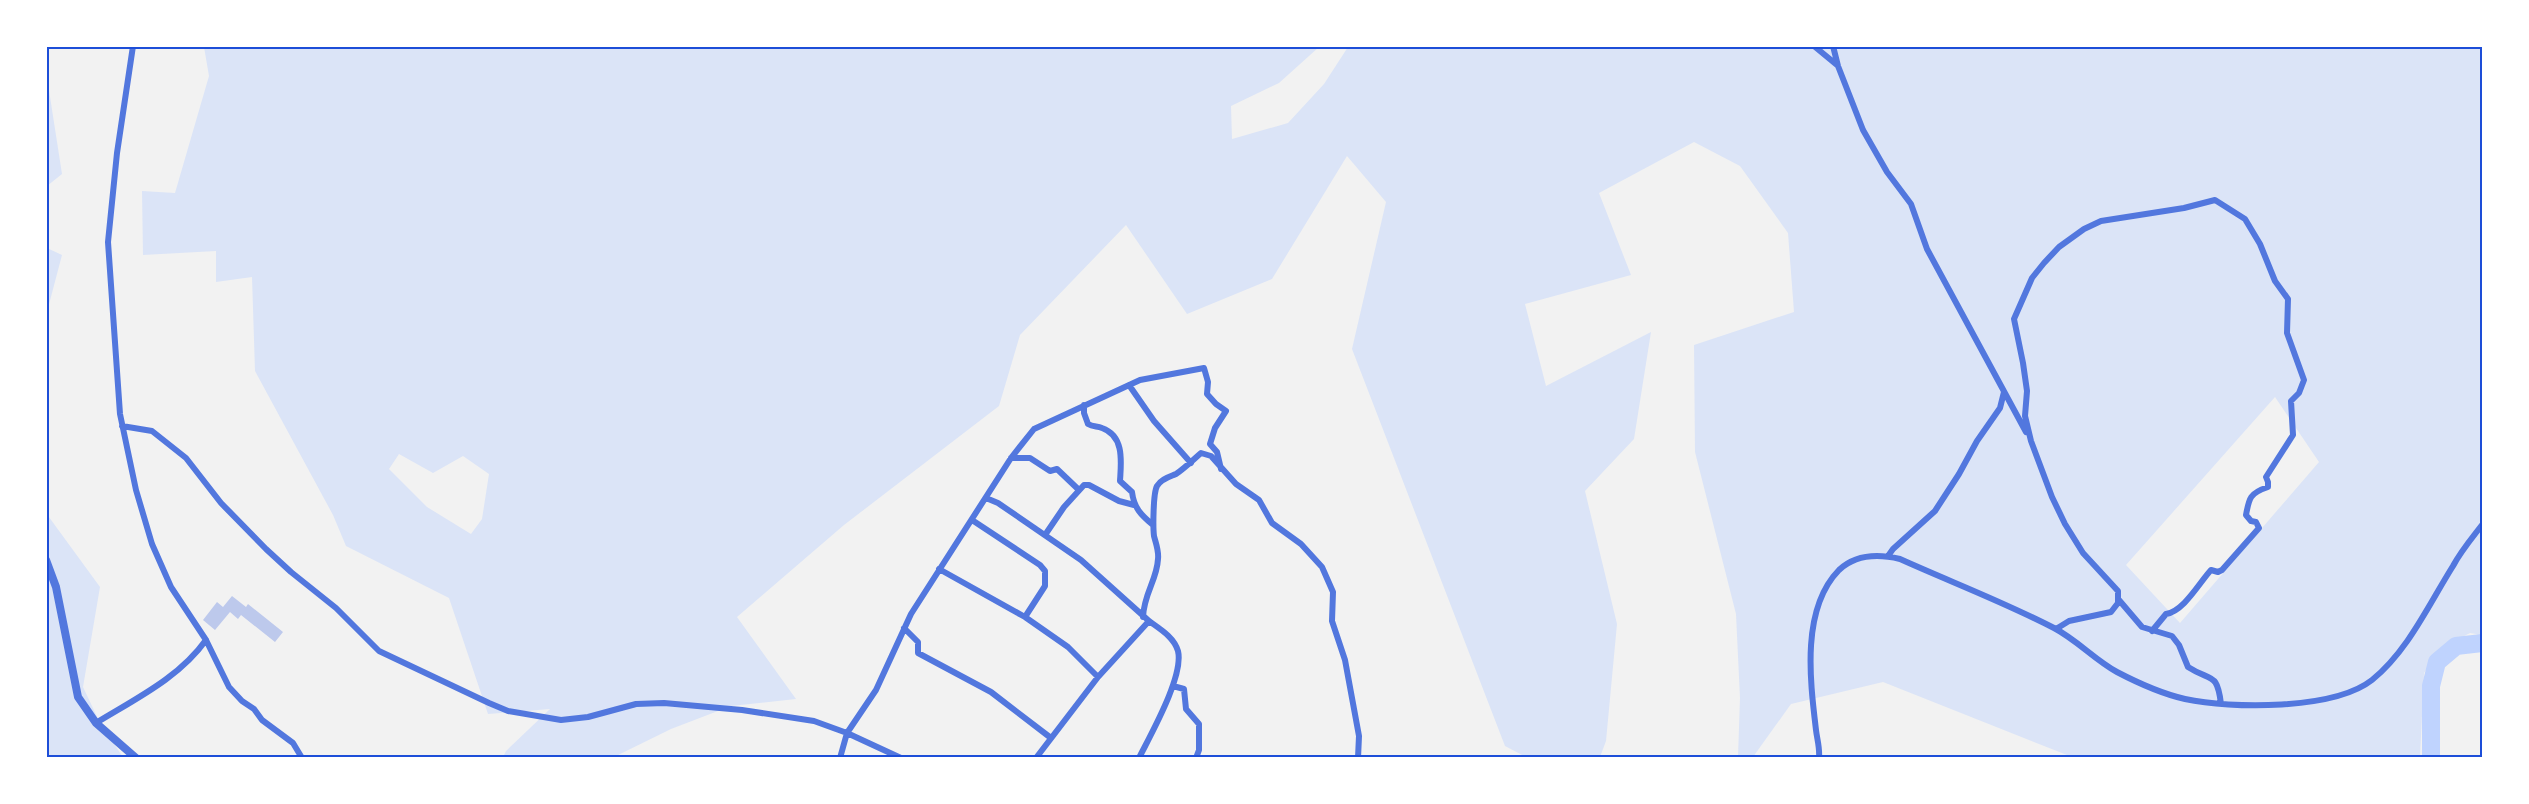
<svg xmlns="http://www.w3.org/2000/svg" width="2529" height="804" font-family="Jost,sans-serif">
  <rect width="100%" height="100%" fill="#f2f2f2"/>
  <path fill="#dbe4f7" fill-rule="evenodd" d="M 204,47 L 1319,47 L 1279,83 L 1231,106 L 1232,139 L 1288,123 L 1324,84 L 1348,47 L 2482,47 L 2482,635 L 2470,633 L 2441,648 L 2424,673 L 2420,757 L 2072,757 L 1883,682 L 1791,704 L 1753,757 L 1738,757 L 1740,698 L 1736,614 L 1695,452 L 1694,345 L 1794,312 L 1788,233 L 1740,166 L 1694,142 L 1599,193 L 1631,275 L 1525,304 L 1546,386 L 1651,332 L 1634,439 L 1585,491 L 1617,624 L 1606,741 L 1600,757 L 1526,757 L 1505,746 L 1352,349 L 1386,202 L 1347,156 L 1272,279 L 1187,314 L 1126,225 L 1020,335 L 999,406 L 844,525 L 737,617 L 796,699 L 731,706 L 671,729 L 614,757 L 503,757 L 506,751 L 550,709 L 488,714 L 449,598 L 346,546 L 333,515 L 255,371 L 252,277 L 216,282 L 216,251 L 143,255 L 142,191 L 175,193 L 209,76 ZM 2275,397 L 2319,462 L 2180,623 L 2126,565 ZM 399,454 L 433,473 L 463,456 L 489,474 L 482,519 L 471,534 L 427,507 L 389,469 Z
    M 46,71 L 62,174 L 47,186 L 46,186 Z
    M 47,248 L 62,255 L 47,312 L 46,312 Z
    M 46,513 L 100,587 L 83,687 L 101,725 L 123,757 L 48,757 Z"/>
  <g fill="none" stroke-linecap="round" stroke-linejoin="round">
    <path stroke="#bfd3fe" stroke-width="18" d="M 2431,758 L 2431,686 L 2437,662 L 2456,646 L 2482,643"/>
  </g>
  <path fill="#bdc9ec" d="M 232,596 L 246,607 L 248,604 L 283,632 L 275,642 L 241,615 L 238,619 L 230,612 L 215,630 L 203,620 L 217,602 L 223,607 Z"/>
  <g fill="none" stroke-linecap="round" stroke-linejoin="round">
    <path stroke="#5277de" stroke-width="6" d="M 133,46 L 117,153 L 108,242 L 120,414 L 136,490 L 152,544 L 171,587 L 206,640 L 229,687 L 242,701 L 254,709 L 262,720 L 293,743 L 302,758
      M 1814,46 L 1837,65
      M 1833,46 L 1838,66 L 1863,130 L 1887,172 L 1911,204 L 1927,249 L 2026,432
      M 1129,385 L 1154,421 L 1191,463
      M 1084,405 L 1084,413 L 1088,424 C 1093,427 1097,426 1102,428 C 1125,436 1121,463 1120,481 L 1132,492 C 1134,508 1141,515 1153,525
      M 122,426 L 152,431 L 186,458 L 221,503 L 266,549 L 291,572 L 336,608 L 379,651 L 489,703 L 508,711 L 561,720 L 588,717 L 636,704 L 664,703 L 742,710 L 814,721 L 847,733 L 901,758
      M 1011,458 L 1030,458 L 1050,471 L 1057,469 L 1079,490
      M 986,498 L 998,503 L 1081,560 L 1149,621 L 1098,677 L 1036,758
      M 972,520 L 1040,565 L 1045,571 L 1045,586 L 1025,617
      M 1045,535 L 1064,507 L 1084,485 L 1089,485 L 1119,501 L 1134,505
      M 1888,556 L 1893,549 L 1935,511 L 1959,474 L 1977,441 L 2000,408 L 2004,392
      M 939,569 L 1025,617 L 1068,647 L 1098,677
      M 2119,600 L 2142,627 L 2172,636 L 2179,645 L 2188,667 C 2211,682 2217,671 2221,704
      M 1143,617 C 1144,593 1157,580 1158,559 C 1159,551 1156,544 1154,536 C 1153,528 1153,493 1157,486 C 1161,479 1169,477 1176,474 C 1185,468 1193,460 1201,453 L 1211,456 L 1236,484 L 1259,500 L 1272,523 L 1301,544 L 1322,567 L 1333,592 L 1332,621 L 1345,660 L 1359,736 L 1358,758
      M 904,628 L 918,642 L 918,653 L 991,692 L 1051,738
      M 2056,629 L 2069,621 L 2111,612 L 2118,603 L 2118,591 L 2083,553 L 2065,524 L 2052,497 L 2031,441 L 2025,416 L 2027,391 L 2023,363 L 2014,319 L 2032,278 L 2044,263 L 2059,247 L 2084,229 L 2101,221 L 2184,208 L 2215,200 L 2245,219 L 2260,244 L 2275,281 L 2288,299 L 2287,333 L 2304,380 L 2299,393 L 2291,401 L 2293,435 L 2266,477 L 2268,482 L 2268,487 C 2250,493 2249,498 2246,515 L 2251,521 L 2256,522 L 2259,528 L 2222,570 L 2218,572 L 2211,570 C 2199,583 2184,611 2166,614 L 2152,631
      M 1173,686 L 1184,689 L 1186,709 L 1199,724 L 1199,750 L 1196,758
      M 96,723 C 135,699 179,678 206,640
      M 840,758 L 847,733 L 876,690 L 911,614 L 1011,458 L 1034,429 L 1140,380 L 1204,368 L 1208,382 L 1207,394 L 1216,404 L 1226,411 L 1215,428 L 1210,444 L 1217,452 L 1221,469
      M 1139,758 C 1151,734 1184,676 1178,651 C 1174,637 1160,629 1149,621
      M 1819,758 C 1820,748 1817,739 1816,730 C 1810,680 1801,609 1839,570 C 1856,554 1879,554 1900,559 C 1951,582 2004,602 2054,628 C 2077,640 2095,660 2117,672 C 2138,683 2163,694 2185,699 C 2231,709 2334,710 2372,680 C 2408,651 2429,604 2453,566 C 2461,551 2472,538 2482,525"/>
    <path stroke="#5277de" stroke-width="8" d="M 46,560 L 56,587 L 78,697 L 96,723 L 136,758"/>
  </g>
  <rect width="2529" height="804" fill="none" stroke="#ffffff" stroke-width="96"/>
  <rect x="48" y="48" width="2433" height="708" fill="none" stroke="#1d4ed8" stroke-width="2"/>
</svg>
